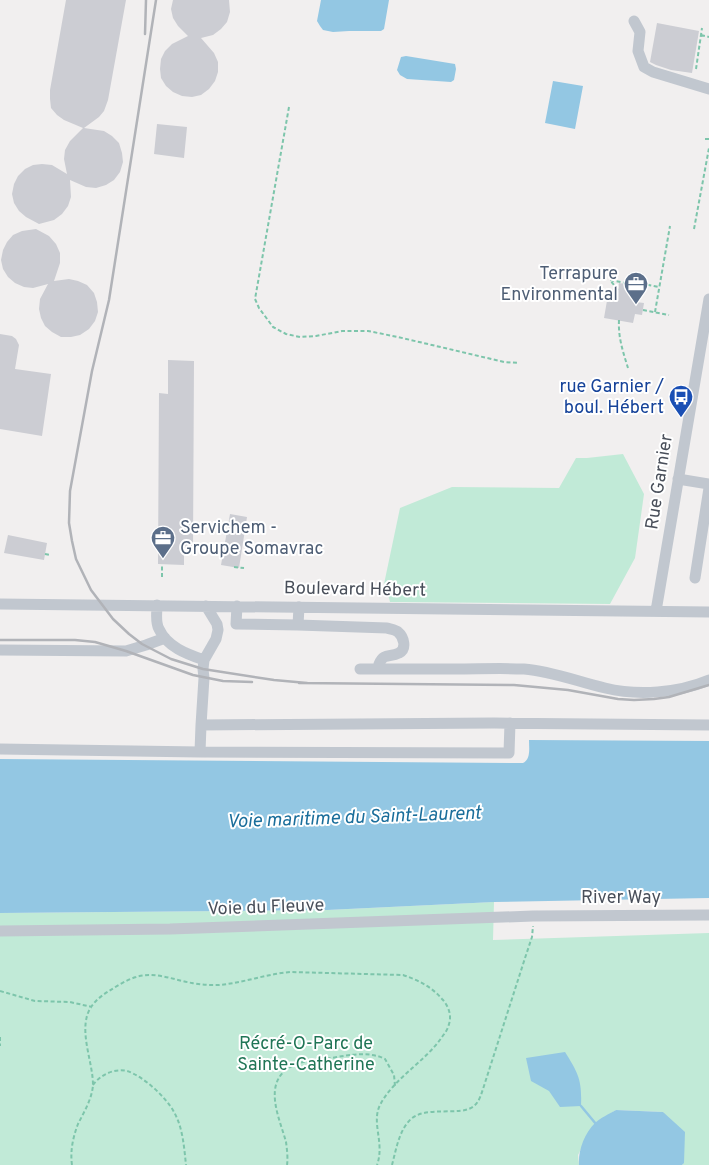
<svg xmlns="http://www.w3.org/2000/svg" width="709" height="1165" font-family="Overpass,sans-serif">
  <rect width="100%" height="100%" fill="#f1efef"/>
  <path fill="#c1ead7" d="M 623,454 L 644,494 L 635,558 L 610,604 L 390,602 L 388,594 L 384,584 L 400,508 L 452,487 L 559,488 L 576,458 L 587,458 Z
    M 494,902 L 493,940 L 709,933 L 709,1165 L 682,1165 L 684,1162 L 663,1112 L 616,1110 L 595,1123 L 578,1155 L 579,1165 L 0,1165 L 0,913 L 327,910 Z"/>
  <path fill="#93c7e3" d="M 321,0 L 389,0 L 384,29 L 381,31 L 349,31 L 333,32 L 323,30 L 320,26 L 317,21 Z
    M 406,56 L 455,64 L 456,69 L 454,80 L 451,82 L 407,79 L 400,75 L 397,70 L 401,57 Z
    M 553,81 L 583,86 L 575,129 L 545,123 Z
    M 529,740 L 709,741 L 709,898 L 494,902 L 327,910 L 0,913 L 0,759 L 523,763 C 531,759 529,748 529,740 Z
    M 565,1052 C 579,1074 582,1081 581,1106 L 560,1107 L 549,1091 L 531,1081 L 526,1058 Z
    M 616,1110 L 663,1112 L 685,1132 L 684,1163 L 682,1165 L 579,1165 C 578,1151 584,1134 595,1123 C 600,1118 609,1114 616,1110 Z"/>
  <g fill="none" stroke-linecap="round" stroke-linejoin="round">
    <path stroke="#93c7e3" stroke-width="2.5" d="M 581,1106 L 596,1124"/>
  </g>
  <path fill="#cccdd3" d="M 66,0 L 126,0 L 108,100 L 104,111 L 99,117 L 84,128 L 104,131 L 112,136 L 119,143 L 122,153 L 123,162 L 120,172 L 114,180 L 106,185 L 96,188 L 86,187 L 70,180 L 71,197 L 68,206 L 62,214 L 54,220 L 39,224 L 26,217 L 19,211 L 14,203 L 12,194 L 14,184 L 18,176 L 25,169 L 33,165 L 42,164 L 52,165 L 67,174 L 64,159 L 65,150 L 70,141 L 83,128 L 64,120 L 57,115 L 51,108 L 50,99 L 50,90 Z
    M 173,0 L 229,0 L 230,12 L 227,22 L 221,29 L 213,35 L 201,38 L 214,53 L 218,62 L 218,72 L 215,81 L 209,89 L 201,95 L 192,97 L 182,96 L 173,92 L 166,86 L 161,78 L 160,69 L 161,59 L 165,51 L 172,44 L 188,36 L 178,26 L 173,18 L 171,9 Z
    M 657,23 L 699,31 L 692,73 L 671,70 L 656,65 L 650,62 Z
    M 157,124 L 187,127 L 184,158 L 154,154 Z
    M 36,229 L 49,236 L 56,244 L 60,253 L 60,263 L 54,281 L 69,279 L 78,281 L 87,285 L 94,293 L 97,302 L 98,312 L 95,321 L 89,329 L 80,335 L 71,337 L 61,337 L 52,332 L 45,326 L 41,318 L 39,309 L 40,299 L 48,284 L 33,288 L 24,287 L 15,283 L 8,277 L 3,269 L 1,260 L 3,250 L 7,242 L 13,235 L 22,231 Z
    M 619,283 L 632,285 L 630,292 L 638,294 L 636,302 L 644,303 L 642,315 L 635,314 L 633,323 L 604,318 L 609,289 L 618,290 Z
    M 0,334 L 12,336 L 16,339 L 19,345 L 15,369 L 51,374 L 42,436 L 0,429 Z
    M 168,360 L 194,361 L 193,548 L 184,548 L 184,565 L 158,564 L 159,393 L 168,394 Z
    M 230,514 L 247,517 L 239,568 L 221,565 Z
    M 8,535 L 47,543 L 44,560 L 4,553 Z"/>
  <g fill="none" stroke-linecap="round" stroke-linejoin="round">
    <path stroke="#7dc5ab" stroke-width="2" stroke-dasharray="4 2.5" stroke-linecap="butt" d="M 701,35 L 709,37
      M 696,69 L 702,28
      M 289,107 L 255,299 L 259,308 L 273,327 L 286,334 L 300,337 L 316,336 L 342,331 L 368,331 L 398,337 L 504,362 L 519,363
      M 705,139 L 709,139
      M 694,229 L 709,148
      M 618,290 L 610,280 L 642,286
      M 630,292 L 644,284 L 659,287
      M 643,310 L 669,315
      M 655,312 L 670,226
      M 619,320 C 618,337 623,352 628,368
      M 45,554 L 50,555
      M 234,567 L 244,568
      M 162,577 L 162,565
      M 0,991 L 35,1001 L 70,1002 L 92,1007
      M 0,1037 L 0,1046
      M 93,1085 C 100,1075 114,1068 127,1071 C 143,1076 166,1097 174,1112 C 183,1128 184,1147 186,1165
      M 72,1165 C 70,1151 73,1137 78,1124 C 84,1112 92,1099 93,1085 C 93,1064 81,1037 87,1016 C 90,1005 99,997 109,991 C 117,986 126,980 136,977 C 154,971 174,980 192,983 C 201,985 210,985 219,985 C 243,983 266,974 290,972 L 403,975 C 418,980 432,987 442,999 C 448,1005 452,1015 449,1024 C 448,1029 445,1033 442,1037 C 426,1061 393,1079 380,1105 C 371,1123 385,1143 377,1165
      M 287,1165 C 288,1158 287,1149 286,1142 C 280,1119 261,1082 292,1066 C 302,1061 314,1060 325,1059 C 344,1056 368,1050 385,1059 L 394,1075 L 395,1086
      M 392,1165 C 396,1150 399,1130 411,1119 C 427,1105 461,1117 474,1106 C 479,1102 481,1095 483,1089 L 526,955 L 532,937 L 533,926"/>
    <path stroke="#c1c7cf" stroke-width="11" d="M 634,21 L 640,32 L 638,51 L 644,67 L 653,72 L 709,89
      M 678,479 L 709,484
      M 695,578 L 709,488
      M 0,604 L 709,612
      M 157,605 C 157,613 155,622 159,629 C 167,647 187,654 204,660
      M 206,606 L 217,624 L 218,630 L 216,639 L 204,660 L 203,669 L 204,678 L 201,725 L 494,723 L 709,725
      M 237,606 L 236,624 L 298,625
      M 299,607 L 298,625 L 387,628 C 390,629 396,630 398,632 C 404,637 407,649 399,653 C 390,658 384,652 379,664 L 381,669
      M 656,611 L 709,299
      M 0,650 L 126,651 L 146,645 L 165,638
      M 360,669 C 392,669 424,669 455,669 C 478,669 501,668 524,669 C 552,671 578,682 605,688 C 638,696 678,693 709,680
      M 0,749 L 200,752 L 509,753 L 510,723
      M 200,752 L 201,725
      M 0,931 L 170,929 L 533,916 L 709,915"/>
    <path stroke="#b1b3b8" stroke-width="2.5" d="M 156,0 L 109,300 L 92,371 L 70,491 L 69,523 L 72,541 L 76,559 L 91,590 L 113,619 L 129,634 L 142,644 L 171,659 L 203,669 L 274,680 L 307,683
      M 145,34 L 146,0
      M 0,640 L 75,640 L 95,642 L 126,651 L 193,675 L 223,681 L 252,682
      M 299,683 L 514,685 L 568,690 L 618,699 L 634,700 L 654,699 L 669,697 L 709,685"/>
  </g>
  <defs>
    <symbol id="office-pin" viewBox="-11 -11 22 30"><path d="M0 17L-7.5 6A9.5 9.5 0 1 1 7.5 6Z" fill="#5c6f8a" stroke="#fff"/><path d="M-6-3h4V-5.5h4V-3h4V5H-6ZM-1-4.5V-3h2v-1.5ZM-6 0V1H6V0Z" fill="#fff"/></symbol>
    <symbol id="bus-pin" viewBox="-11 -11 22 30"><path d="M0 17L-7.5 6A9.5 9.5 0 1 1 7.5 6Z" fill="#1a4fb4" stroke="#fff"/><path d="M-5-6H5V4H4V6H2V4H-2V6H-4V4H-5ZM-3.5-4V0h7V-4ZM-3.5 1.2v1.5H-2V1.2ZM2 1.2v1.5H3.5V1.2Z" fill="#fff"/></symbol>
  </defs>
  <g fill-rule="evenodd">
    <use href="#office-pin" x="622" y="270" width="28" height="38"/>
    <use href="#bus-pin" x="667" y="383" width="28" height="38"/>
    <use href="#office-pin" x="149" y="524" width="28" height="38"/>
  </g>
  <g text-anchor="middle" dominant-baseline="central" stroke-width="4" stroke-linejoin="round" paint-order="stroke">
    <g font-size="18" fill="#4e5e75" stroke="#fff" text-anchor="end">
      <text x="618" y="274">Terrapure<tspan x="618" dy="21">Environmental</tspan></text>
      <text x="180" y="528" text-anchor="start">Servichem -<tspan x="180" dy="21">Groupe Somavrac</tspan></text>
    </g>
    <g font-size="18" fill="#164399" stroke="#fff" text-anchor="end">
      <text x="664" y="387">rue Garnier /<tspan x="664" dy="21">boul. Hébert</tspan></text>
    </g>
    <g font-size="18" fill="#494f5a" stroke="#fff">
      <text transform="translate(660 482) rotate(-81)">Rue Garnier</text>
      <text transform="translate(355 590) rotate(1)">Boulevard Hébert</text>
      <text x="621" y="898">River Way</text>
      <text transform="translate(266 908) rotate(-2)">Voie du Fleuve</text>
    </g>
    <g font-size="18" fill="#207556" stroke="#fff">
      <text x="306" y="1044">Récré-O-Parc de<tspan x="306" dy="21">Sainte-Catherine</tspan></text>
    </g>
    <g font-size="19" font-style="italic" fill="#1a6e9b" stroke="#fff">
      <text transform="translate(354 818) rotate(-2)">Voie maritime du Saint-Laurent</text>
    </g>
  </g>
</svg>
